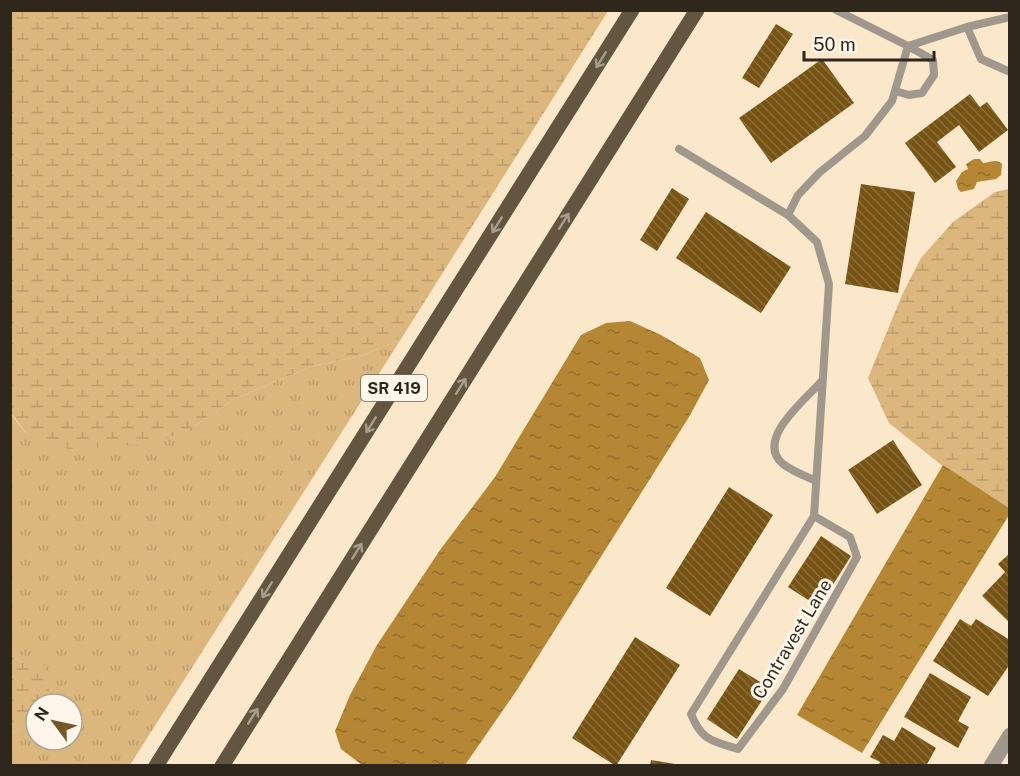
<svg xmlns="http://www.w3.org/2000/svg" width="1020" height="776" font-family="'Public Sans',sans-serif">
  <defs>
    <pattern id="grass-tufts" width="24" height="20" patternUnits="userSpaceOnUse" patternTransform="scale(1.5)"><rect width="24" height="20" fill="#dbb67d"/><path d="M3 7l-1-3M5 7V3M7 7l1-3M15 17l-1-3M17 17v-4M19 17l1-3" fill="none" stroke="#bc9c6b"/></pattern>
    <pattern id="wetland-marsh" width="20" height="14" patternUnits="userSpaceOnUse" patternTransform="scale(1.5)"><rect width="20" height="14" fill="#dbb67d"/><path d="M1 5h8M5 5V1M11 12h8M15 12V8" fill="none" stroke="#bc9c6b"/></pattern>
    <pattern id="water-ripples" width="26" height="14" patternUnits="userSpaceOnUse" patternTransform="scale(1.5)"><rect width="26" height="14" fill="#b58735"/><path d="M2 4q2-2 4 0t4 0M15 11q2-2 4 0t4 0" fill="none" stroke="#946e2c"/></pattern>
    <pattern id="building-back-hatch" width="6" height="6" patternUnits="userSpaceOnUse" patternTransform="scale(1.5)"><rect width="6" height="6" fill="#775413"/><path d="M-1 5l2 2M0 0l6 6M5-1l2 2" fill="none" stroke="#8a6e3d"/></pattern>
  </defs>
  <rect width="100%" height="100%" fill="#fbe7c9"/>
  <path fill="url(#grass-tufts)" d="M 401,339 L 130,765 L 11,765 L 11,734 L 36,717 L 36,740 L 72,740 L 72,704 L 44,704 L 47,700 L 13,656 L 11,655 L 10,413 L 28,436 L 185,432 L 233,400 L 312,366 L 361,356 Z"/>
  <path fill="url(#wetland-marsh)" d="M 10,11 L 11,10 L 608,11 L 401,339 L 361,356 L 312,366 L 233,400 L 185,432 L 149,444 L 69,449 L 28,436 L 11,413 Z
    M 1009,189 L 1009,508 L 940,464 L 889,423 L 868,378 L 902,295 L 921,258 L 953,222 L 995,192 Z
    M 11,655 L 41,661 C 49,676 54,688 44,704 L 36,704 L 35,718 L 11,734 Z"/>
  <path fill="url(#water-ripples)" d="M 974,159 L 980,159 L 983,163 C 989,163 996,158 1002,164 L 1001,175 L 996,179 L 977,182 L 974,189 L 961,192 L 958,189 L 956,181 L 962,172 L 968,169 L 966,164 Z
    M 630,321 L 661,335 L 700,358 L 709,380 L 689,417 L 517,690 L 465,765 L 362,765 L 341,749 L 335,731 L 350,695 L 377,645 L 440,550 L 495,477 L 581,335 L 606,323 Z
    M 943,465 L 1009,508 L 1009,515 L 862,753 L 797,715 Z"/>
  <path fill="url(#building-back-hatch)" d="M 776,24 L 793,34 L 759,88 L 742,78 Z
    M 822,59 L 854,103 L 771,163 L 739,118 Z
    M 970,94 L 980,107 L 987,102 L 1008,130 L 979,152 L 959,125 L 937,142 L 956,167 L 935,183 L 905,143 Z
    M 861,184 L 915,192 L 898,293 L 845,284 Z
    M 672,188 L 689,199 L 657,251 L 640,240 Z
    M 706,212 L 791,267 L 761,313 L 676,258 Z
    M 893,440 L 922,485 L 877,514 L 848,470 Z
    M 729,487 L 773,515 L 710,616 L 666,588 Z
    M 821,536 L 851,556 L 819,607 L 788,587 Z
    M 1010,553 L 1010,623 L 982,596 L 1005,572 L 998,564 Z
    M 960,619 L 971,626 L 976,619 L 1010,640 L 1010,664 L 988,696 L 933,661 Z
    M 635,637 L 680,665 L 616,766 L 572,738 Z
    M 739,669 L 770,688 L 737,739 L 707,719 Z
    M 930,673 L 971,697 L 958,721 L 969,727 L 958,748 L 904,717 Z
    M 902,727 L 936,748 L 926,766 L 878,766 L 880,762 L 870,757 L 883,735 L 894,741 Z
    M 651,760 L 675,764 L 675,766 L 650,766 Z"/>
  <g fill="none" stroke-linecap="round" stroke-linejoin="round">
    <path stroke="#a0988c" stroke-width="8" d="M 836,10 L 908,46 L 967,27 L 981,59 L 1010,72
      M 967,27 L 1010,17
      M 679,149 L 788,215 L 817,242 L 829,284 L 814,516 L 691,714 C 702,741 712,741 738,749 L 783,689 L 857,557 L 850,537 L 814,516
      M 788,215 L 798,195 L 820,172 L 865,136 L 892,101 L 908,46 L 933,60 L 934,75 L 922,93 L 909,95 L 895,91
      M 816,481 C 805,476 792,471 783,464 C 754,440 806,399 822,381"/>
    <path stroke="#a0988c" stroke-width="15" d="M 991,766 L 1010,735"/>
    <path stroke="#63553f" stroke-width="15" d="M 156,766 L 632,10
      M 222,766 L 697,10"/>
  </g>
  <defs><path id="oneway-shaft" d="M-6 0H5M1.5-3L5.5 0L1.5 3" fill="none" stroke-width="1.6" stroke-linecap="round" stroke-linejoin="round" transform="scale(1.5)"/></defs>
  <g stroke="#a99d8c">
    <use href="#oneway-shaft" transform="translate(601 60) rotate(122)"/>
    <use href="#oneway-shaft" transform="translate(564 221) rotate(-58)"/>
    <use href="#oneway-shaft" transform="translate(497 225) rotate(122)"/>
    <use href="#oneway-shaft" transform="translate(461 386) rotate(-58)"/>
    <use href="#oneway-shaft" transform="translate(371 425) rotate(122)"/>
    <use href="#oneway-shaft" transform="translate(357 551) rotate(-58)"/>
    <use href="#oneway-shaft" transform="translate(267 590) rotate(122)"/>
    <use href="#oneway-shaft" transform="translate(253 716) rotate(-58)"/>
  </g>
  <g text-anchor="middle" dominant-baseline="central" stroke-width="6" stroke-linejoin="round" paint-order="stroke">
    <rect fill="#fef6ea" stroke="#6d655a" stroke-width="1.5" x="361" y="375" width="66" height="26" rx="4.5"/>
    <g font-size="16" font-weight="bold" fill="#2f271c">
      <text x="394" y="388">SR 419</text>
    </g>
    <g font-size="18" fill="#2f271c" stroke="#fef6ea">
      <text transform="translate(792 639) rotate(-59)">Contravest Lane</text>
    </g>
  </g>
  <rect width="1020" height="776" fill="none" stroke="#2f271c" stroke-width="24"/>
  <g transform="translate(54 722) rotate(303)"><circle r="28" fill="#fef6ea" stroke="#aba398" stroke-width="1.5"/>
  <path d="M0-4.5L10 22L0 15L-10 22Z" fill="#74582b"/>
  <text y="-9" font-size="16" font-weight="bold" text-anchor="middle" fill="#2f271c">N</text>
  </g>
  <path d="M804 51v9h130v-9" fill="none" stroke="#2f271c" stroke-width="3"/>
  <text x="813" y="51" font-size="18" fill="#2f271c" stroke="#fef6ea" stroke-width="4.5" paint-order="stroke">50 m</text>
</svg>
